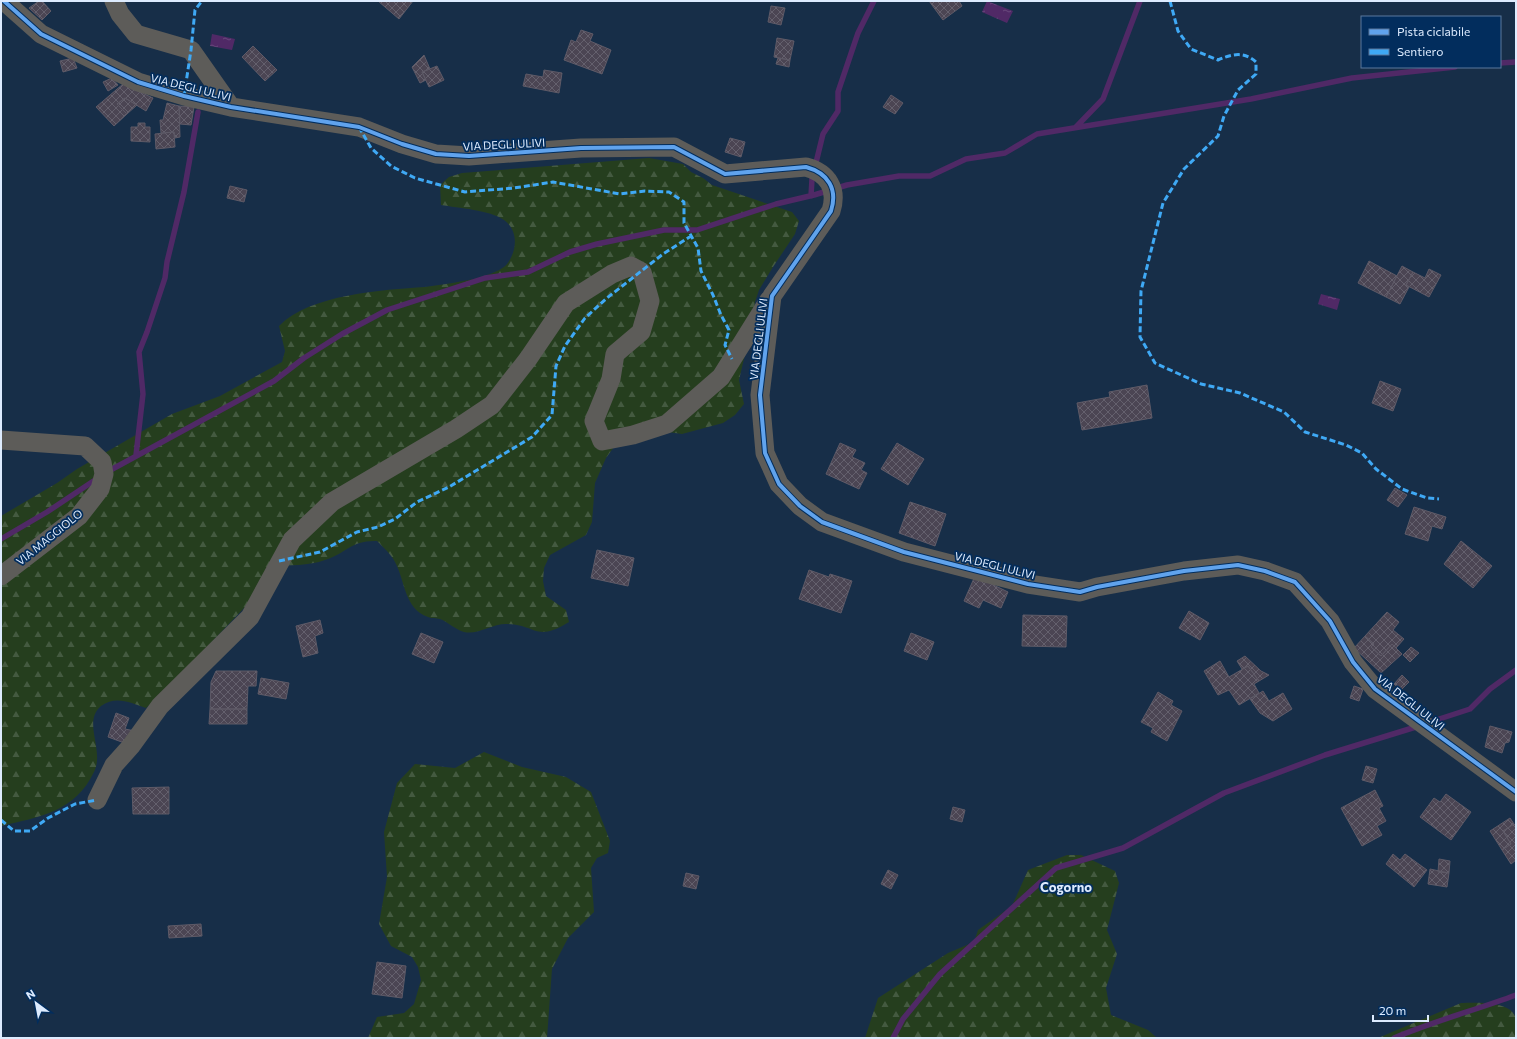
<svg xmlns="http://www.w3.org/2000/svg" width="1517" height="1039" font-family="Commissioner,sans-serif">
  <defs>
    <pattern id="forest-firs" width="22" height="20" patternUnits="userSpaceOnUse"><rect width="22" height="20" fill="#253e1e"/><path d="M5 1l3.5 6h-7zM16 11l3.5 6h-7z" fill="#445a40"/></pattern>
    <pattern id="water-ripples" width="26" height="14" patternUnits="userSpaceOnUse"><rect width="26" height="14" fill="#502966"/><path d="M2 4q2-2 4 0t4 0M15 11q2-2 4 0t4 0" fill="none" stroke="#69487d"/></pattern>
    <pattern id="building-cross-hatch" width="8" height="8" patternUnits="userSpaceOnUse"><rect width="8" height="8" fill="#4b4553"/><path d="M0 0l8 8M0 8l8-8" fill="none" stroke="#64606d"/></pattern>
  </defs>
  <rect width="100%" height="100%" fill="#172e48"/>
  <path fill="url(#forest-firs)" d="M 649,158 L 683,164 L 691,172 L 703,178 L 712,185 L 792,212 L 799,221 L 795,234 L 773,267 L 759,290 L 755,302 L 751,329 L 739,380 L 744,404 L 735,415 L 723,423 L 682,434 L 668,432 L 614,447 L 606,458 L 595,483 L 592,522 L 586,535 L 550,555 L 544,568 L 543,581 L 546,596 L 566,610 L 569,622 C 535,643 536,624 506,624 C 492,624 478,635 464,632 C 456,630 448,622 440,619 C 436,618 432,619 428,617 C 404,609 405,580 395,562 C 391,554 383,547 377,541 C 351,540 347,553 325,560 C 309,566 289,565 272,566 L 245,607 L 164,692 L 146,708 C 131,703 116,695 101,706 C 82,722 105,750 94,772 C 75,812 39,817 1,826 L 1,516 L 57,483 L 77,469 L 172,414 L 220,396 L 282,362 L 285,351 L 279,326 C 310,294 383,290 425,287 C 441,285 458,282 474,279 C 482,277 502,271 507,264 C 517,251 519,231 504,220 C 490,210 458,208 441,205 L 440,185 L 449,177 L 462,173 Z
    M 484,752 L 522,767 L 566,777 L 591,792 L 610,841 L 608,853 L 597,858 L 591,868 L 594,912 L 568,938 L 552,969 L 547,1038 L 368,1038 L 377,1017 L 404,1013 L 414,1004 L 421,980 L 418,967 L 412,957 L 391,946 L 379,924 L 387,877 L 384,832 L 397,783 L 415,764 L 455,768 Z
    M 1067,855 L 1081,855 L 1115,871 L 1119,883 L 1107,930 L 1117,954 L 1106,988 L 1111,1015 L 1148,1030 L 1157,1038 L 865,1038 L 878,998 L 948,953 L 974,942 L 978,930 L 1012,906 L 1028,870 Z
    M 1461,1003 C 1475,1003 1512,1000 1516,1019 C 1517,1024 1516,1032 1516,1038 L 1378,1038 Z"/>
  <path fill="url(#water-ripples)" d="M 987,1 L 1013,11 L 1007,23 L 982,12 Z
    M 212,34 L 235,39 L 232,50 L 210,46 Z
    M 1321,294 L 1340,299 L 1337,310 L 1318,304 Z"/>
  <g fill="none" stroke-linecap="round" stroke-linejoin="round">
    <path stroke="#502966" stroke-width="5.5" d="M 1500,63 L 1516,62
      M 1076,127 L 1103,99 L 1140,1
      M 811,196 L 812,179 L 823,134 L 838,111 L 838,92 L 858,33 L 874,1
      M 136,455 L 143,394 L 139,352 L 147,332 L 165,278 L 167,262 L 184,192 L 198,112
      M 107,472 L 274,381 L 304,358 L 342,334 L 387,310 L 485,278 L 528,272 L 570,252 L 597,244 L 664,230 L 697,230 L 776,204 L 814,195 L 847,185 L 899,176 L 930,176 L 966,159 L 1005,153 L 1037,134 L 1251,99 L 1352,78 L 1455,67
      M 1,539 L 47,512 L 98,478
      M 1427,723 L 1470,709 L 1490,689 L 1516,670
      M 893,1038 L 903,1019 L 940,974 L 1056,868 L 1123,848 L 1224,793 L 1325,755 L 1419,726
      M 1394,1038 C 1434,1021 1476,1010 1516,995"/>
  </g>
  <path fill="url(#building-cross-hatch)" stroke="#5e5a67" d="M 39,1 L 42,1 L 51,11 L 42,20 L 29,8 Z
    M 378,1 L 413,1 L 399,19 Z
    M 929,1 L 959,1 L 962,6 L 943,20 Z
    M 771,6 L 785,8 L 781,25 L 768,22 Z
    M 581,30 L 593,34 L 590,41 L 611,50 L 602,74 L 564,60 L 571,40 L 576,42 Z
    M 777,38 L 794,41 L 790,60 L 774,57 Z
    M 253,46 L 277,70 L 265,81 L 242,57 Z
    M 424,55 L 430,69 L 422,72 L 426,80 L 420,83 L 412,67 Z
    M 73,58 L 77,68 L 63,72 L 60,61 Z
    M 778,58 L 790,60 L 789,67 L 776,64 Z
    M 437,66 L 444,80 L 429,87 L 422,72 Z
    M 544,70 L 562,73 L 559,93 L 523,86 L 526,74 L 543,77 Z
    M 112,78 L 118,85 L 108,91 L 103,82 Z
    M 123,84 L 153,98 L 146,111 L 125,98 L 117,104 L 127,114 L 114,126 L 96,107 Z
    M 891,95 L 903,103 L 895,114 L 883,107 Z
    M 125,98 L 137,105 L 127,114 L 117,104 Z
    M 167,103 L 179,106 L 180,137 L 175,138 L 174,132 L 161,133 L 160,120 L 163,120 Z
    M 179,106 L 194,107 L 191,125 L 180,124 Z
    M 138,123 L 145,123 L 145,127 L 150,127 L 150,142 L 131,141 L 131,127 L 138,127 Z
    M 174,132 L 175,147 L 156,149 L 155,134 Z
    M 730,138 L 745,142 L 741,157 L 725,152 Z
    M 230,186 L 247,190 L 244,202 L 227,198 Z
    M 1369,261 L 1397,276 L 1386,297 L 1358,283 Z
    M 1402,266 L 1413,272 L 1406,285 L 1409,287 L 1400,304 L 1386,297 Z
    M 1429,269 L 1441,275 L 1429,297 L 1406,285 L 1413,272 L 1425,278 Z
    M 1380,381 L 1401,389 L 1393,411 L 1372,403 Z
    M 1147,385 L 1152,418 L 1082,430 L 1077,403 L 1110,397 L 1109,392 Z
    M 840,443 L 856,450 L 852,457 L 865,463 L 861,470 L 867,473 L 859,489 L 826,474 Z
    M 897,443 L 924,459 L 908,485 L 881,469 Z
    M 1395,488 L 1407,495 L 1398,507 L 1387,500 Z
    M 910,502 L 946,514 L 935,546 L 899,533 Z
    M 1414,507 L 1446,517 L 1442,529 L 1432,526 L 1428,541 L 1405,534 Z
    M 1461,541 L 1492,566 L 1473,588 L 1444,564 Z
    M 597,550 L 634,558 L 628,586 L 591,578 Z
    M 809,570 L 829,577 L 830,574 L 852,581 L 841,613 L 799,599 Z
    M 975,576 L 1008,592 L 1001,608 L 983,600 L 979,608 L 964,601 Z
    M 1189,611 L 1209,623 L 1200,640 L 1179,628 Z
    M 1387,612 L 1399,622 L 1393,630 L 1404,639 L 1396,648 L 1392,644 L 1381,656 L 1371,647 L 1374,644 L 1365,636 Z
    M 1023,615 L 1067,616 L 1066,647 L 1022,646 Z
    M 320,620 L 323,633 L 315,636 L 318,653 L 303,657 L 296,626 Z
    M 421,633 L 443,642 L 434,663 L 412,654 Z
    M 911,633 L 934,642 L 927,660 L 904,651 Z
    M 1365,636 L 1374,644 L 1371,647 L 1381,656 L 1392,644 L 1402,654 L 1381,673 L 1354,648 Z
    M 1411,647 L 1419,653 L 1410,662 L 1403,655 Z
    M 1245,656 L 1261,671 L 1269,675 L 1259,681 L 1248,666 L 1242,669 L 1237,661 Z
    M 1220,661 L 1229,677 L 1248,666 L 1259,681 L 1254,684 L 1259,693 L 1239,705 L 1229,690 L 1218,695 L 1204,671 Z
    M 216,671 L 257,671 L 256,686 L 248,686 L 247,709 L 210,709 L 211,682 Z
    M 1402,675 L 1409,682 L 1401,690 L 1394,684 Z
    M 261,678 L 289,683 L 286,699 L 258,694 Z
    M 1354,686 L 1363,689 L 1359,701 L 1350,698 Z
    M 1263,691 L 1269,701 L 1283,693 L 1292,709 L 1273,721 L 1260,713 L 1250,699 Z
    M 1158,692 L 1173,701 L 1171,705 L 1182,711 L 1167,741 L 1151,732 L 1153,728 L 1141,722 Z
    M 210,709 L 247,709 L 247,724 L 209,724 Z
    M 116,713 L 129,718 L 125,729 L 135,731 L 130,745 L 108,737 Z
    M 1490,726 L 1512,732 L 1509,742 L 1505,743 L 1502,753 L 1485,747 Z
    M 1366,766 L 1377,769 L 1373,783 L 1362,780 Z
    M 169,787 L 169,814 L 133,814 L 132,788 Z
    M 1375,790 L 1383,806 L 1379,808 L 1386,821 L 1377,826 L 1382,835 L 1362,846 L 1341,808 Z
    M 1446,794 L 1471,812 L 1451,840 L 1420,817 L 1434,798 L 1440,802 Z
    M 953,807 L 965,810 L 962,822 L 950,819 Z
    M 1510,818 L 1514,824 L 1503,831 L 1511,844 L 1502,850 L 1490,831 Z
    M 1514,824 L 1516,826 L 1516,860 L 1511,864 L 1502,850 L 1511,844 L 1503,831 Z
    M 1393,854 L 1400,860 L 1405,854 L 1427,870 L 1414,887 L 1386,864 Z
    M 1439,859 L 1450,861 L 1449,873 L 1438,872 Z
    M 1430,869 L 1449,873 L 1447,887 L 1428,884 Z
    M 888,870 L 898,875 L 891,889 L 881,884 Z
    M 686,873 L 699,876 L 696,889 L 683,886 Z
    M 201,924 L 202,936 L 169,938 L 168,926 Z
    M 377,962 L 406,966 L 402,998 L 372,994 Z"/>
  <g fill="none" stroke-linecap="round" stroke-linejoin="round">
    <path stroke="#5d5c59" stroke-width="19" d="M 4,1 L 41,34 L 138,82 L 184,96 L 231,107 L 359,127 L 402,144 L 436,154 L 469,156 L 581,148 L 674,147 L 725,174 L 806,167 C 828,173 838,189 831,211 L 772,296 L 760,395 L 765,453 L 779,484 L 800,506 L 822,522 L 904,552 L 1028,584 L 1080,592 L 1097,587 L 1184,571 L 1238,565 L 1265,571 L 1295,582 L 1330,621 L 1353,662 L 1375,689 L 1516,792
      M 114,1 L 120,14 L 136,34 L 191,50 L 231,107
      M 1,440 L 85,446 L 102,462 L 104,474 L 100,489 L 79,516 L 1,576
      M 97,800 L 114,765 L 131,746 L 160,706 L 250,617 L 292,540 L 332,502 L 456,429 L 492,405 L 528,359 L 566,303 L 612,274 L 631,266 L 642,272 L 650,301 L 641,332 L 615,354 L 611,379 L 594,421 L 602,441 L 633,435 L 667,424 L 721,377 L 769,300"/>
    <path stroke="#3fa9f5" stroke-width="3" stroke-dasharray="6 3" stroke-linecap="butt" d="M 1170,1 L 1178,31 L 1191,49 L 1218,60 C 1232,54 1244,51 1256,62 L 1256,74 L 1238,90 L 1224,116 L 1218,136 L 1184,169 L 1163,203 L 1141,291 L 1140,337 L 1155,363 L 1201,384 L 1240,393 L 1284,412 L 1305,432 L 1346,445 L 1362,453 L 1376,469 L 1402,489 L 1427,498 L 1439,499
      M 184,96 L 191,50 L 195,10 L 202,1
      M 359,127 L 371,148 L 391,166 L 415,178 L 465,192 L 514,188 L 553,182 L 620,194 L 645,191 L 669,192 L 684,202 L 684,223 L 698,248 L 701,271 L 713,295 L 721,315 L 729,330 L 725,345 L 732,359
      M 279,561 L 320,552 L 357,532 L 378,527 L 395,519 L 417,502 L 449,487 L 532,437 L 552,415 L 556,366 L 565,346 L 585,318 L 607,298 L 663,254 L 691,236
      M 1,820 L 14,831 L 30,831 L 48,818 L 75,804 L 97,800"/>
    <defs>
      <path id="cycleway" d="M 4,1 L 41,34 L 138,82 L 184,96 L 231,107 L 359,127 L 402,144 L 436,154 L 469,156 L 581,148 L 674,147 L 725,174 L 806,167 C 828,173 838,189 831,211 L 772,296 L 760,395 L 765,453 L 779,484 L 800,506 L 822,522 L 904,552 L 1028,584 L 1080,592 L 1097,587 L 1184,571 L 1238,565 L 1265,571 L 1295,582 L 1330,621 L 1353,662 L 1375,689 L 1516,792"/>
    </defs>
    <use href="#cycleway" stroke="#022d5d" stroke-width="6"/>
    <use href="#cycleway" stroke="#60a3ed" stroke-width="4"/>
  </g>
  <g text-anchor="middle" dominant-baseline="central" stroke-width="3.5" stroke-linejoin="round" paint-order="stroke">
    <g font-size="11" fill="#ddebfe" stroke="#022d5d">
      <text transform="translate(191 87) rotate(14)">VIA DEGLI ULIVI</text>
      <text transform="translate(504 144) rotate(-3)">VIA DEGLI ULIVI</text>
      <text transform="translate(758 339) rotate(-83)">VIA DEGLI ULIVI</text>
      <text transform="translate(49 537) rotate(-39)">VIA MAGGIOLO</text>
      <text transform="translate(995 565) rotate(14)">VIA DEGLI ULIVI</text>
      <text transform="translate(1411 702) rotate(38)">VIA DEGLI ULIVI</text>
    </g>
    <g font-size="13" font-weight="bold" fill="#ddebfe" stroke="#022d5d">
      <text x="1066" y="887">Cogorno</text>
    </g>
  </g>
  <rect width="1517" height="1039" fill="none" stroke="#ddebfe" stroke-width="4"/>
  <rect x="1361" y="16" width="140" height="52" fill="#022d5d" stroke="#5a799d"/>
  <rect x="1369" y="29" width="20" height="6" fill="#60a3ed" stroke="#5a799d"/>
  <text x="1397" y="36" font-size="12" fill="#ddebfe">Pista ciclabile</text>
  <rect x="1369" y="49" width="20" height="6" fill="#3fa9f5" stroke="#5a799d"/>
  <text x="1397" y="56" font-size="12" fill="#ddebfe">Sentiero</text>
  <g transform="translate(36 1003) rotate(328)" stroke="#022d5d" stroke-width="3" paint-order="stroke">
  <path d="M0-3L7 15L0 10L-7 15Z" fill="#ddebfe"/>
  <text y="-6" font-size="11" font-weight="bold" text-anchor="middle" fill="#ddebfe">N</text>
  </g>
  <path d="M1373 1015v6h55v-6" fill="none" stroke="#ddebfe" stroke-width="2"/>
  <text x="1379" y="1015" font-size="12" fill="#ddebfe" stroke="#022d5d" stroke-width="3" paint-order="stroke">20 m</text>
</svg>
